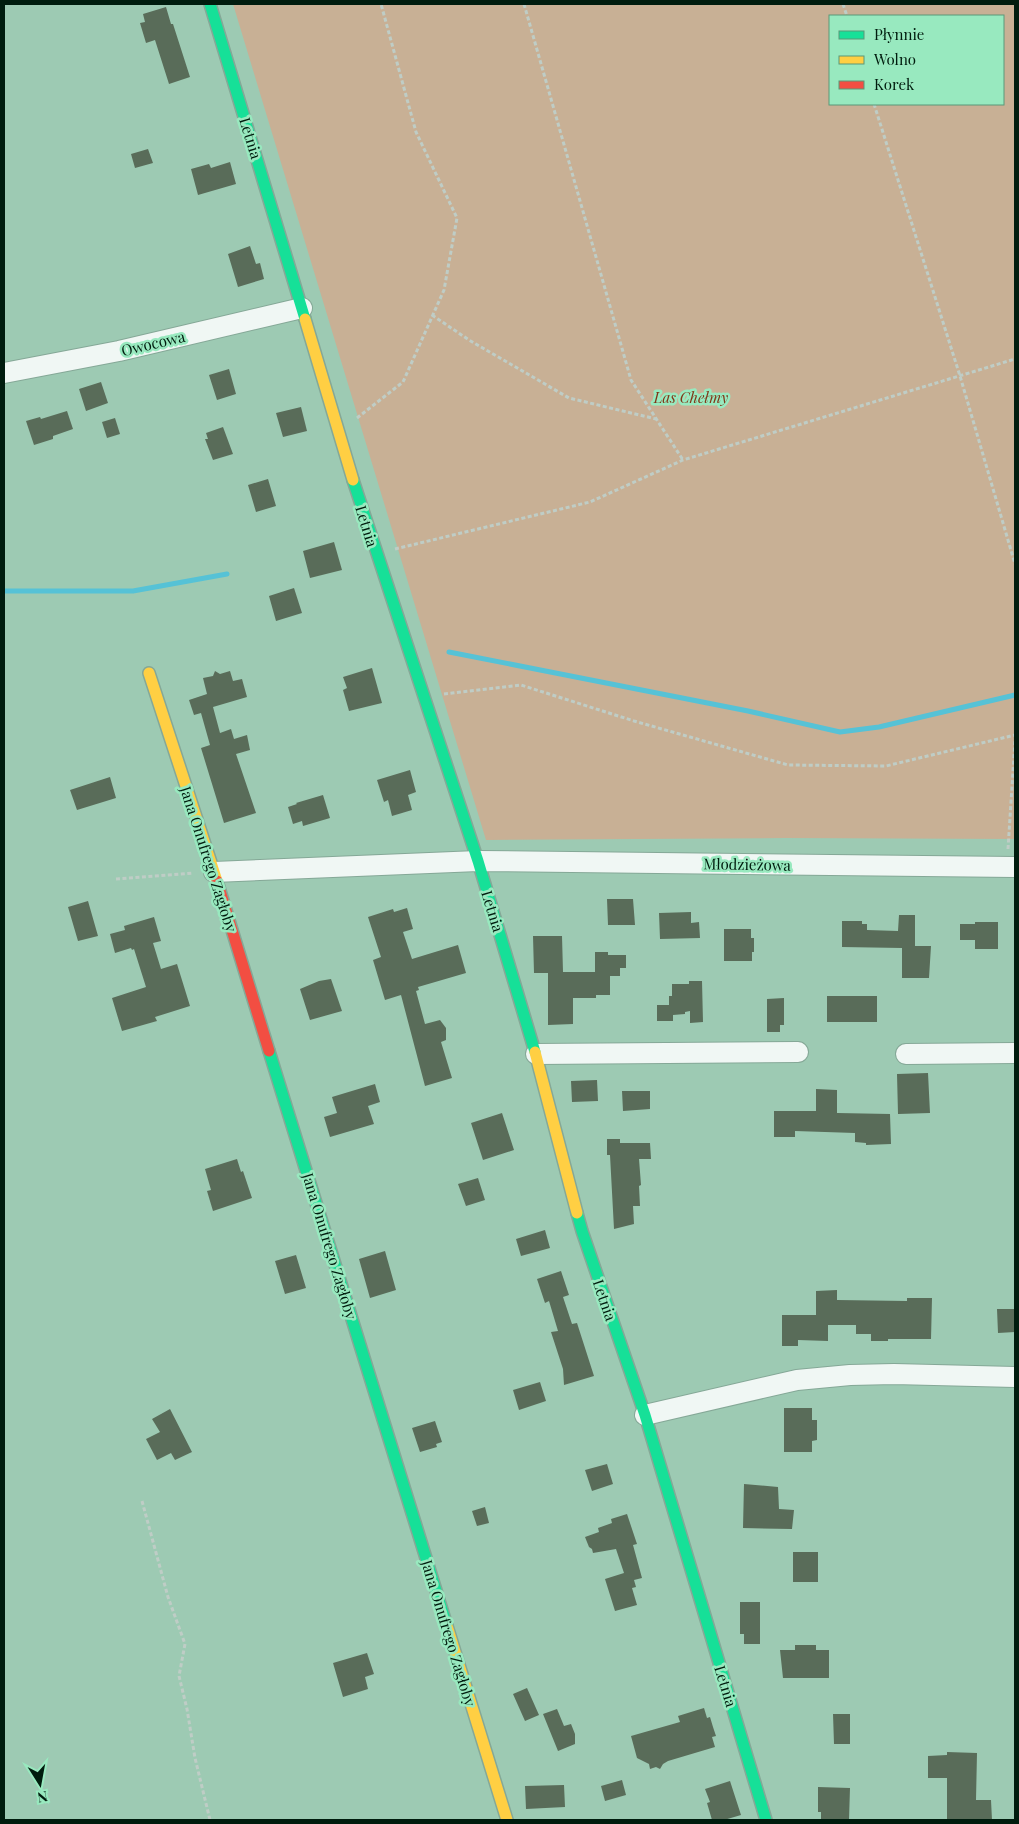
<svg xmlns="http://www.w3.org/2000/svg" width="1019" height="1824" font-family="'Playfair Display',serif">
  <rect width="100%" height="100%" fill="#9dcab3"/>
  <path fill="#c8b095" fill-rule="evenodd" d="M 233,4 L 1015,4 L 1015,839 L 785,838 L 486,840 ZM 830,16 L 1003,16 L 1003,104 L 830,104 Z"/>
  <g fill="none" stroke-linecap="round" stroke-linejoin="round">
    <path stroke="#56c2d6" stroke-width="5" d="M 4,591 L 133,591 L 227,574
      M 449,652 L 748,711 L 840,732 L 879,727 L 1015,695"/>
  </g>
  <path fill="#596c59" d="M 166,7 L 171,24 L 173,24 L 190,77 L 169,84 L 155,40 L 146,43 L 140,23 L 145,22 L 143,14 Z
    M 148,149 L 153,163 L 135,168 L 131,154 Z
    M 230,162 L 236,184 L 198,195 L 191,169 L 209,164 L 211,168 Z
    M 250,246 L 256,264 L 260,263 L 264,279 L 238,287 L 228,254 Z
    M 229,369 L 236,394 L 217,400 L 209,375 Z
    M 101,382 L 108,403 L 86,411 L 79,389 Z
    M 301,407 L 307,431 L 283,437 L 276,413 Z
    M 67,411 L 73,429 L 53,436 L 53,439 L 34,445 L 26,421 L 40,417 L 41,419 Z
    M 115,418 L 120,434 L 107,438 L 102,422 Z
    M 223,427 L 233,454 L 213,460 L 205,439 L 208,439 L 206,433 Z
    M 268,479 L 276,506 L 256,512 L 248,485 Z
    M 334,542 L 342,570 L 310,578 L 303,551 Z
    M 294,588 L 302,613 L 276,621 L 269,596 Z
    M 372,668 L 382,703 L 349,711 L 343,690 L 347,688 L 343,677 Z
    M 215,671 L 220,674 L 230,671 L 233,681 L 242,679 L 247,697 L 213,707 L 220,733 L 231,729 L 234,739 L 247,735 L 250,750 L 236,754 L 256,813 L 224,823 L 201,748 L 210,745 L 201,713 L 194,715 L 189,700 L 207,694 L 203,678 L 213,676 Z
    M 410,770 L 416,792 L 408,795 L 412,810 L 392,816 L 388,800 L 384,802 L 377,780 Z
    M 110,777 L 116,798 L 77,810 L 70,790 Z
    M 323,795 L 330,818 L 303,826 L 302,821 L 293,824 L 288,807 L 297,804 L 296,803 Z
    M 607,899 L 633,899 L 635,925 L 608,925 Z
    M 88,901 L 98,936 L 78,941 L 68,907 Z
    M 407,908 L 413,929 L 403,932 L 412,959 L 458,945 L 466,973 L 418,987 L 419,990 L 416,991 L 425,1024 L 440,1020 L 446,1028 L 446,1040 L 441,1042 L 452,1078 L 425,1086 L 401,995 L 385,1000 L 373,960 L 381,957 L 368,917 L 393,909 L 394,912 Z
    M 691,912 L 691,923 L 699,922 L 700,938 L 660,939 L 659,913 Z
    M 899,915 L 915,915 L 915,946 L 931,946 L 929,978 L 902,978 L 902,948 L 842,947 L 842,921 L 862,921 L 862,924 L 867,924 L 867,930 L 898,931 Z
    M 154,917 L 161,941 L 153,943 L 161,969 L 177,964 L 190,1006 L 155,1017 L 157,1021 L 122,1031 L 112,998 L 146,987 L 134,949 L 132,950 L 131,948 L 115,953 L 110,934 L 125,930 L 124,926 Z
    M 975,922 L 998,922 L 998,949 L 975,949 L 975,940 L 960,940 L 960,924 L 975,924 Z
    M 724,929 L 751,929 L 751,938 L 754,938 L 754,952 L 752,952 L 752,961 L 724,961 Z
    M 533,936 L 562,936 L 563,972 L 595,972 L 595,952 L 608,952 L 608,955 L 626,955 L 626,968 L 620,968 L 620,976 L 610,976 L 610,995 L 596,995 L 596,998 L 573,998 L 573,1024 L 548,1025 L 548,973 L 534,973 Z
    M 331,979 L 342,1011 L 310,1020 L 300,989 L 319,981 Z
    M 689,981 L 702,981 L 703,1022 L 690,1023 L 690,1011 L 685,1012 L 685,1014 L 673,1015 L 673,1021 L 657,1021 L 657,1005 L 669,1005 L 669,996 L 672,996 L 672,984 L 689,984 Z
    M 827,996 L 877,996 L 877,1022 L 827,1022 Z
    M 784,998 L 784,1025 L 780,1025 L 780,1032 L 767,1032 L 767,999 Z
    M 928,1073 L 930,1113 L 898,1114 L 897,1074 Z
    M 597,1080 L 598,1101 L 572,1102 L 571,1081 Z
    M 375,1084 L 380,1102 L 368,1106 L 374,1124 L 330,1137 L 324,1117 L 337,1113 L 332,1097 Z
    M 816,1089 L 837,1090 L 837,1113 L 890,1114 L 891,1144 L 866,1145 L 866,1143 L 855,1142 L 855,1133 L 795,1131 L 795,1137 L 774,1137 L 774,1111 L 816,1111 Z
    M 622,1091 L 650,1091 L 650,1109 L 623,1111 Z
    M 502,1113 L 514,1150 L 483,1160 L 471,1123 Z
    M 607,1139 L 620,1139 L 620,1143 L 650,1143 L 651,1159 L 639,1159 L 641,1185 L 639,1186 L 640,1206 L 633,1206 L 634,1224 L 614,1229 L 610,1155 L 607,1155 Z
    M 237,1159 L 241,1172 L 243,1171 L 252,1198 L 213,1211 L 207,1191 L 211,1190 L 205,1169 Z
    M 478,1178 L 485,1200 L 466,1206 L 458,1184 Z
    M 545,1230 L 550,1248 L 521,1256 L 516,1239 Z
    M 385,1251 L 396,1290 L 370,1298 L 359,1259 Z
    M 296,1255 L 306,1288 L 285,1294 L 275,1261 Z
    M 561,1271 L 569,1295 L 563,1297 L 572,1324 L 577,1323 L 594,1376 L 564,1385 L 563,1369 L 551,1332 L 558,1331 L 549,1301 L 545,1303 L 537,1279 Z
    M 837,1290 L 837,1300 L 907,1301 L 907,1298 L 932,1298 L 931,1339 L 888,1339 L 888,1341 L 871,1341 L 871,1334 L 856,1334 L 856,1325 L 828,1325 L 828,1341 L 798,1340 L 798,1346 L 782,1346 L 782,1315 L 816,1315 L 816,1291 Z
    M 997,1309 L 1015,1309 L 1015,1332 L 998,1333 Z
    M 540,1382 L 546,1401 L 519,1410 L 513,1390 Z
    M 784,1408 L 812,1408 L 812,1420 L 817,1420 L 817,1440 L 812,1441 L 812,1452 L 784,1452 Z
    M 170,1409 L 192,1452 L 175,1460 L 171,1453 L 157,1460 L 146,1439 L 160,1432 L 152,1419 Z
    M 435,1421 L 442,1442 L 436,1444 L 437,1447 L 420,1452 L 412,1428 Z
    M 607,1464 L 613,1484 L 592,1491 L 585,1470 Z
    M 744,1484 L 778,1487 L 779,1509 L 794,1510 L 792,1529 L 743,1528 Z
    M 485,1507 L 489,1523 L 477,1526 L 472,1511 Z
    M 627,1514 L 637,1544 L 633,1545 L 642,1578 L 634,1580 L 636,1587 L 632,1588 L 637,1605 L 615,1611 L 605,1579 L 624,1573 L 616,1549 L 593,1553 L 592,1549 L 589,1547 L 585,1537 L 599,1532 L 598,1528 L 612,1523 L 611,1519 Z
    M 793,1552 L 818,1552 L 818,1582 L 793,1582 Z
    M 740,1602 L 760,1602 L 760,1644 L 744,1644 L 744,1634 L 740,1634 Z
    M 795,1645 L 816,1645 L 816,1650 L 829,1650 L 829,1678 L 783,1678 L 780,1650 L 795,1650 Z
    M 367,1653 L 374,1674 L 365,1677 L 368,1689 L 343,1697 L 333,1663 Z
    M 527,1688 L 539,1715 L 525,1721 L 513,1694 Z
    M 704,1708 L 707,1718 L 710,1717 L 713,1727 L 716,1736 L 712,1737 L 715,1747 L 668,1761 L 663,1764 L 660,1769 L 656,1767 L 650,1769 L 649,1764 L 637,1758 L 631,1736 L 680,1722 L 678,1716 Z
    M 557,1709 L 564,1726 L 571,1724 L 575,1734 L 575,1744 L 558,1751 L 543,1714 Z
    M 833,1714 L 850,1714 L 850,1744 L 834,1744 Z
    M 947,1752 L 977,1753 L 976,1800 L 991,1800 L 992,1820 L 947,1820 L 947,1778 L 928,1778 L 928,1756 L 947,1755 Z
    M 622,1780 L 626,1795 L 605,1801 L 601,1786 Z
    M 730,1781 L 741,1815 L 724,1820 L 712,1820 L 707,1803 L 710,1802 L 705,1789 Z
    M 564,1785 L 565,1807 L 526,1809 L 525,1786 Z
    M 818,1787 L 850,1788 L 849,1820 L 821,1820 L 821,1812 L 818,1812 Z"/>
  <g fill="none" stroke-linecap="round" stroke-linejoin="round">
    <defs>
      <path id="street" d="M 4,373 L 119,351 L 302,308
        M 214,872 L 478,861 L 1015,867
        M 536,1054 L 798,1052
        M 906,1054 L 1015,1053
        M 645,1415 L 797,1380 L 850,1375 L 894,1374 L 1015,1377"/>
      <path id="fast" d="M 210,4 L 305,319
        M 353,480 L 478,861 L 535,1052
        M 269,1051 L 447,1626
        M 577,1213 L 582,1231 L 645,1415 L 766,1820"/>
      <path id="slow" d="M 305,319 L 353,480
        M 149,673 L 217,881
        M 535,1052 L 577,1213
        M 447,1626 L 507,1820"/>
      <path id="jam" d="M 217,881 L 269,1051"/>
    </defs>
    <use href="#street" stroke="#85a897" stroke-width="22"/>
    <use href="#fast" stroke="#85a897" stroke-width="14"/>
    <use href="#slow" stroke="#85a897" stroke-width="14"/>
    <use href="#jam" stroke="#85a897" stroke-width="14"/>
    <path stroke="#bfcdc6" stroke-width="3" stroke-dasharray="4 2.5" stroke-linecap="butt" d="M 524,4 L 631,380 L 683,460
      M 843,4 L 847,16
      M 874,104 L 960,376 L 1015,564
      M 432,315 L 469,340 L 569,398 L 656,419
      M 357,418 L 403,382 L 444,290 L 457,218 L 416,132 L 381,4
      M 395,549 L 590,502 L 683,460 L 1015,359
      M 444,694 L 521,685 L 634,721 L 788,765 L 886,766 L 1015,735
      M 1008,849 L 1015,740
      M 116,879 L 193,873
      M 142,1501 L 168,1597 L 185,1644 L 179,1676 L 187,1709 L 195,1758 L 210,1820"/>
    <use href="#street" stroke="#f0f7f4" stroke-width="20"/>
    <use href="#fast" stroke="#16e098" stroke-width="11"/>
    <use href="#slow" stroke="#ffcf43" stroke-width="11"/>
    <use href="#jam" stroke="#f24e42" stroke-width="11"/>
  </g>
  <g text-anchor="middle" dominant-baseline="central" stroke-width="5" stroke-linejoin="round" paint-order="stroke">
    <g font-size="15" fill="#001c0e" stroke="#98e9bf">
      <text transform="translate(251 138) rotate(73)">Letnia</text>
      <text transform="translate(153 343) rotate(-13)">Owocowa</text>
      <text transform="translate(367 526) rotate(73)">Letnia</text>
      <text transform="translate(209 859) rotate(72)">Jana Onufrego Zagłoby</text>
      <text transform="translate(747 864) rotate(1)">Młodzieżowa</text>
      <text transform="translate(493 911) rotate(73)">Letnia</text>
      <text transform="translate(330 1246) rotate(73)">Jana Onufrego Zagłoby</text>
      <text transform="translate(605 1300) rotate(71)">Letnia</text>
      <text transform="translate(449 1633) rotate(73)">Jana Onufrego Zagłoby</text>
      <text transform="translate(726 1686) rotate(73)">Letnia</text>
    </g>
    <g font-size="15" font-style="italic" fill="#803618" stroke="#98e9bf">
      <text x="691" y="397">Las Chełmy</text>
    </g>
  </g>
  <rect width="1019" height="1824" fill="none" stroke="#001c0e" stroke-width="10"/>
  <rect x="829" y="15" width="175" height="90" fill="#98e9bf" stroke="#5b9778"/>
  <rect x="839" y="31" width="25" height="8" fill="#16e098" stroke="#5b9778"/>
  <text x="874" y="40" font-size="15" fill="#001c0e">Płynnie</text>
  <rect x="839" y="56" width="25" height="8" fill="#ffcf43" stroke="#5b9778"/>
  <text x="874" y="65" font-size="15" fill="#001c0e">Wolno</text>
  <rect x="839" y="81" width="25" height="8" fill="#f24e42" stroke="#5b9778"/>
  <text x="874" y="90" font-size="15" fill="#001c0e">Korek</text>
  <g transform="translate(40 1784) rotate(169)" stroke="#98e9bf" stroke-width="4" paint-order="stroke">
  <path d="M0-4L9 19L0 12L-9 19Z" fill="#001c0e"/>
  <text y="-8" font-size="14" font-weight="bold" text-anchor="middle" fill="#001c0e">N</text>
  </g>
</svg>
